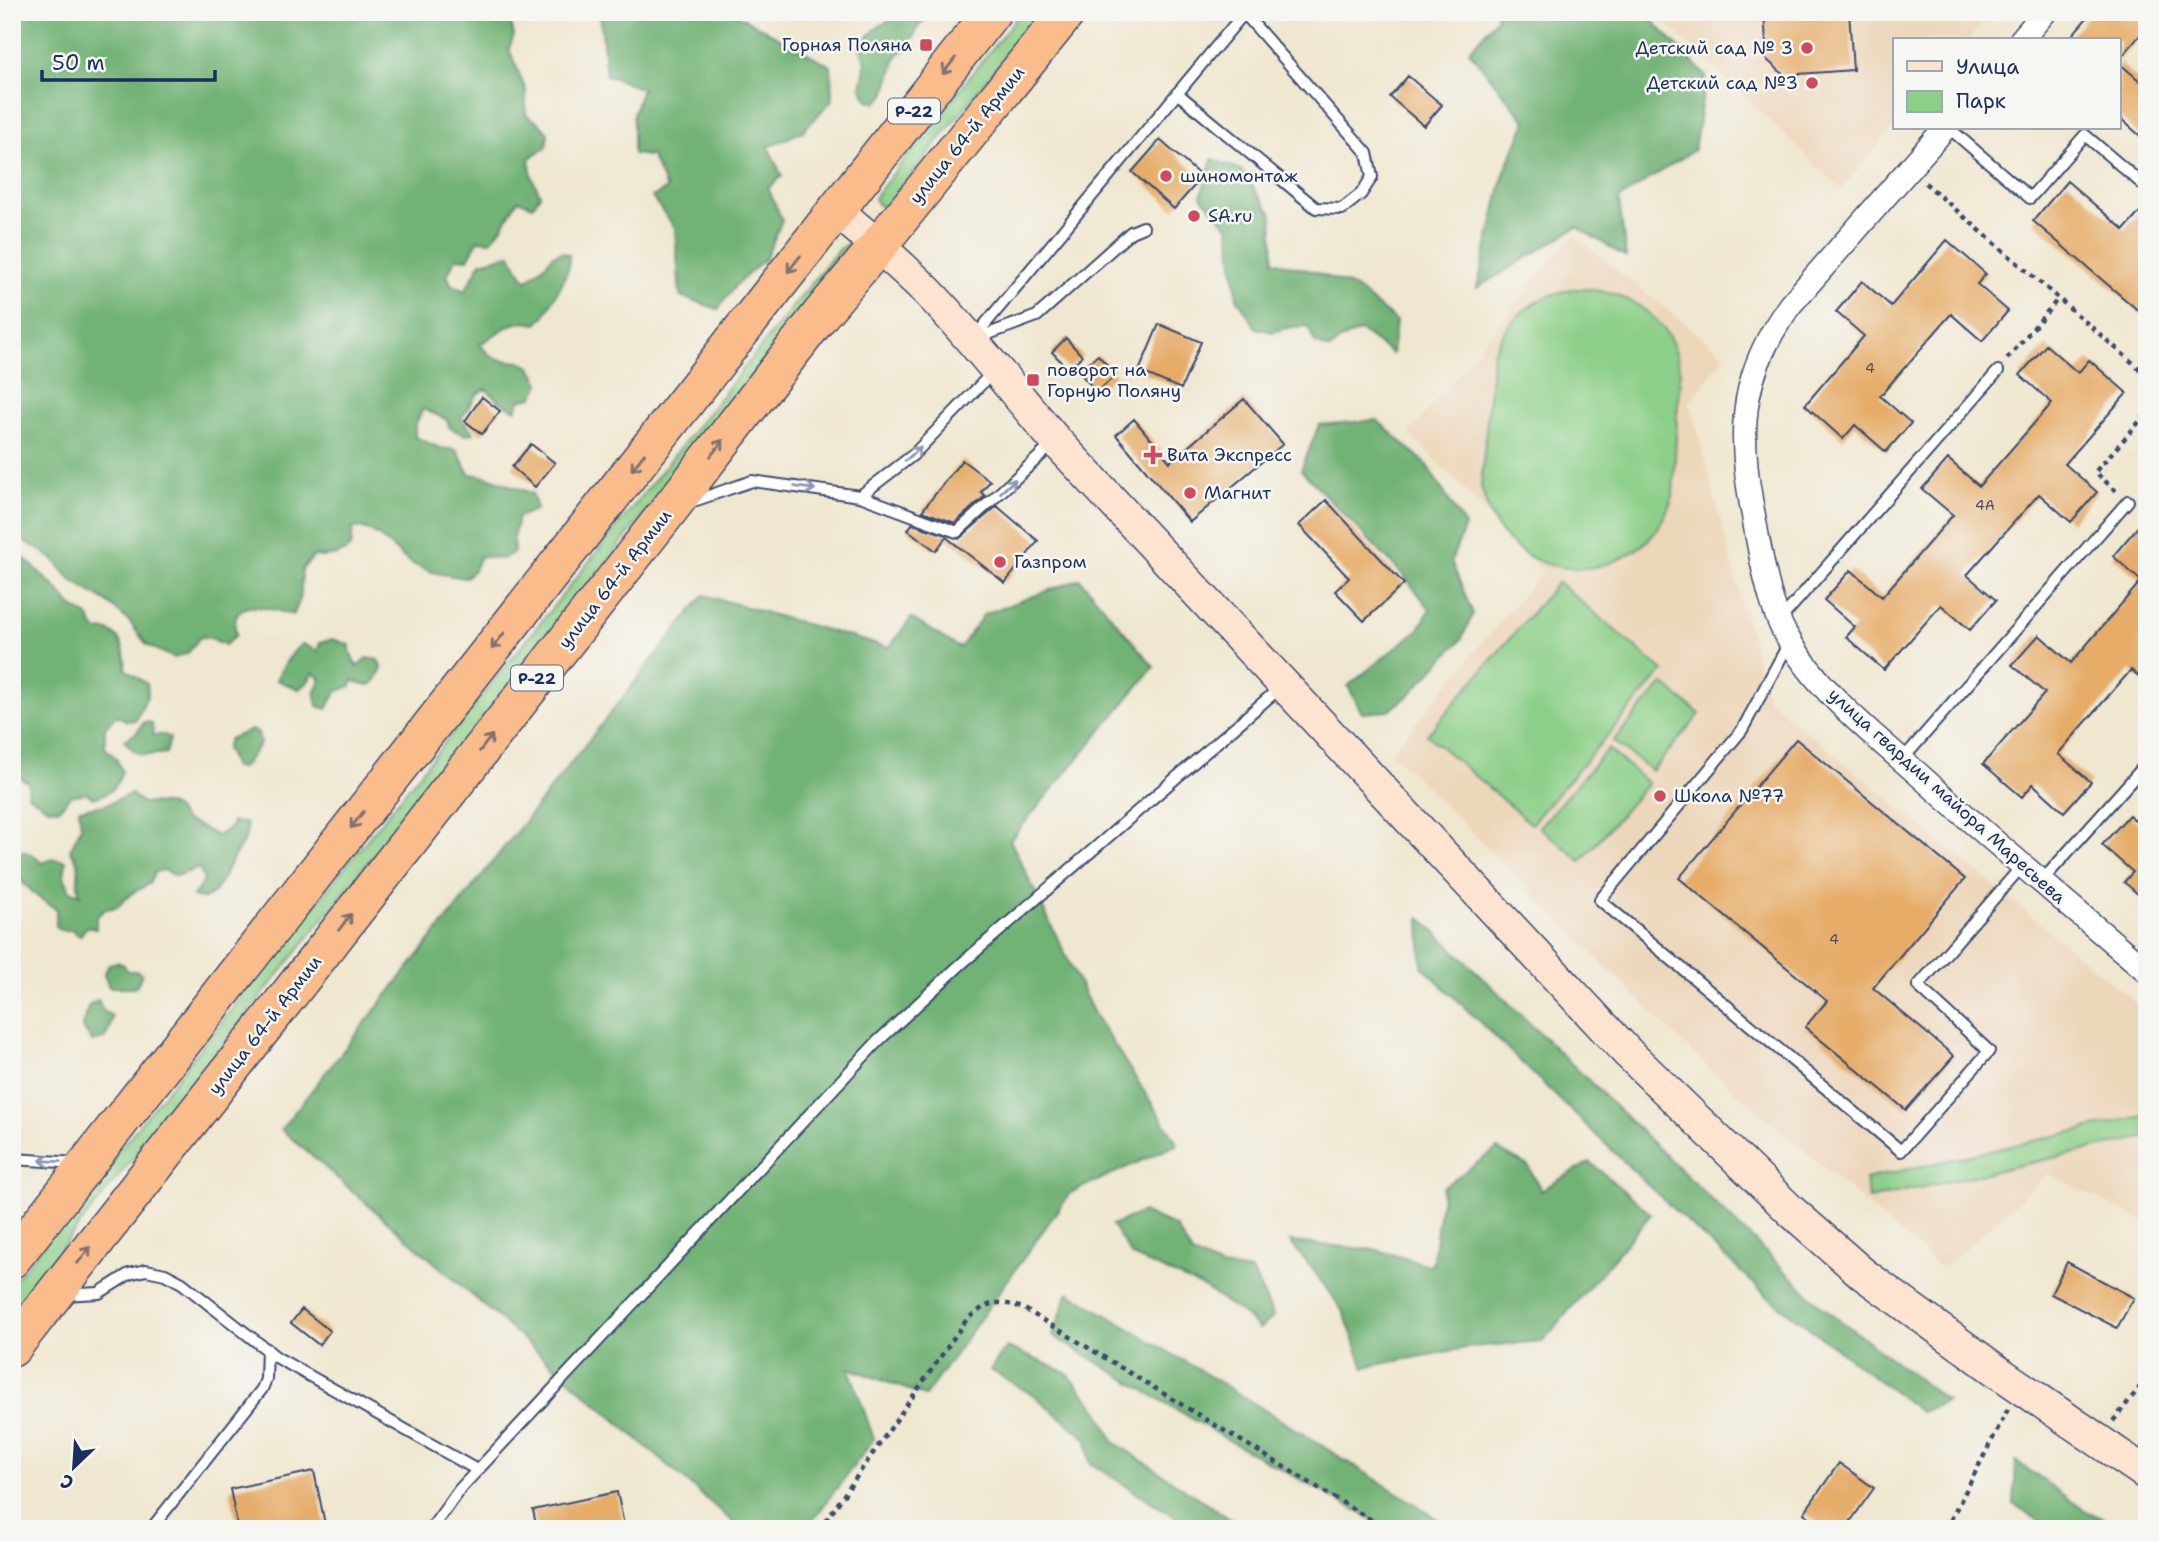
<svg xmlns="http://www.w3.org/2000/svg" width="2159" height="1541" font-family="'Shantell Sans',sans-serif">
  <rect width="100%" height="100%" fill="#f6f6f2"/>
  <filter id="ink" filterUnits="userSpaceOnUse"><feTurbulence type="fractalNoise" baseFrequency=".0143" numOctaves="2"/><feDisplacementMap in="SourceGraphic" scale="14" xChannelSelector="R" yChannelSelector="G"/><feConvolveMatrix kernelMatrix="1 2 1 2 8 2 1 2 1" color-interpolation-filters="sRGB"/></filter>
  <filter id="wash" filterUnits="userSpaceOnUse"><feTurbulence type="fractalNoise" baseFrequency=".00686" numOctaves="4" result="noise"/><feDisplacementMap in="SourceGraphic" scale="28" xChannelSelector="R" yChannelSelector="G"/><feGaussianBlur stdDeviation="1.57" result="paint"/><feColorMatrix in="noise" values="0 0 0 0 0 0 0 0 0 0 0 0 0 0 0 0 0 1.4 0 .05"/><feComposite in="paint" operator="in"/></filter>
  <g filter="url(#wash)">
    <rect width="100%" height="100%" fill="#efe7cf"/>
    <path fill="#edd7bb" d="M 1655,12 L 1992,12 L 1968,40 L 1895,40 L 1895,126 L 1841,189 Z
      M 1573,235 L 1726,356 L 1690,402 L 1767,699 L 2147,1012 L 2147,1223 L 2048,1174 L 1942,1269 L 1706,1066 L 1391,752 L 1543,571 L 1409,433 Z"/>
    <path fill="#8ccf88" stroke="#547f73" stroke-width="2" d="M 1021,12 L 1040,12 L 886,207 L 878,205 L 874,198 Z
      M 849,243 L 855,244 L 851,254 L 12,1310 L 12,1284 L 839,249 Z
      M 1572,289 C 1624,287 1675,317 1680,373 C 1681,387 1678,402 1677,416 C 1676,443 1674,470 1673,496 C 1668,510 1662,524 1653,535 C 1609,583 1528,580 1494,522 C 1487,510 1484,498 1481,486 L 1493,353 C 1510,316 1532,298 1572,289 Z
      M 1558,582 L 1663,671 L 1531,824 L 1427,735 Z
      M 1663,684 L 1700,714 L 1652,771 L 1613,741 Z
      M 1608,749 L 1648,783 L 1581,861 L 1539,827 Z
      M 2147,1115 L 2147,1137 L 1869,1199 L 1865,1179 Z"/>
    <path fill="#71b274" stroke="#467069" stroke-width="2" d="M 12,12 L 508,12 L 514,35 L 509,49 L 526,91 L 526,115 L 538,122 L 548,133 L 546,148 L 536,153 L 529,159 L 532,177 L 540,195 L 533,206 L 518,200 L 502,227 L 491,241 L 478,240 L 468,259 L 456,258 L 447,275 L 451,284 L 465,291 L 481,262 L 511,254 L 517,267 L 527,281 C 536,271 546,267 553,255 L 562,252 L 569,255 L 569,267 L 561,285 L 545,315 L 537,324 C 510,317 502,332 480,344 C 498,370 515,354 531,368 C 535,372 538,380 540,384 L 533,397 L 520,400 L 516,410 L 500,402 L 486,389 L 477,394 L 461,419 L 474,433 L 465,435 L 450,428 L 446,419 L 423,409 L 415,425 L 415,437 L 440,448 L 457,450 L 469,474 C 491,475 510,487 532,493 L 537,509 L 518,517 L 513,539 L 514,552 L 502,559 L 480,556 L 474,570 L 465,578 C 446,574 430,574 413,564 C 393,553 378,526 353,528 L 351,547 C 339,556 329,558 314,556 L 302,569 C 301,586 302,600 293,615 C 269,608 228,593 236,635 L 225,645 L 211,638 L 200,637 L 188,653 L 174,658 L 147,645 L 128,620 L 107,602 L 71,580 L 55,561 L 36,547 L 14,537 Z
      M 600,12 L 732,12 L 831,66 L 832,100 L 803,131 L 768,147 L 782,176 L 768,188 L 782,220 L 766,258 L 736,285 L 718,309 L 680,296 L 675,228 L 652,197 L 667,189 L 651,156 L 633,154 L 633,114 L 642,89 L 606,75 Z
      M 901,12 L 937,12 L 920,24 L 907,49 L 897,55 L 885,95 L 876,103 L 868,100 L 861,88 L 866,61 L 860,48 C 865,40 871,31 880,26 C 887,21 894,19 901,12 Z
      M 1495,12 L 1644,12 L 1706,76 L 1694,150 L 1619,199 L 1626,257 L 1577,227 L 1477,288 L 1504,173 L 1526,122 L 1469,51 L 1497,18 Z
      M 1212,159 L 1241,170 L 1272,214 L 1274,261 L 1315,272 L 1356,288 L 1396,321 L 1392,354 L 1361,331 L 1341,339 L 1330,349 L 1315,343 L 1308,326 L 1291,327 L 1272,332 L 1256,328 L 1237,298 L 1229,228 L 1201,196 Z
      M 1377,420 L 1426,464 L 1465,526 L 1451,561 L 1473,614 L 1461,640 L 1408,696 L 1389,711 L 1362,713 L 1348,686 L 1419,629 L 1430,609 L 1404,576 L 1301,470 L 1319,425 Z
      M 12,547 L 56,588 L 71,606 L 88,616 L 96,631 C 98,631 107,630 108,631 C 122,636 127,656 125,669 L 147,684 L 148,694 L 136,720 L 127,721 L 116,715 L 105,728 L 105,748 L 116,758 L 122,771 C 117,788 110,794 93,798 L 86,793 L 70,796 L 59,809 L 48,808 L 28,795 L 28,782 L 12,774 Z
      M 1080,579 L 1154,667 L 1010,840 L 1093,1012 L 1178,1144 L 1070,1193 L 925,1396 L 849,1368 L 874,1439 L 806,1529 L 741,1529 L 281,1129 L 704,595 L 889,648 L 911,618 L 960,648 L 984,614 Z
      M 332,639 L 350,645 L 350,652 L 357,667 L 367,658 L 378,660 L 382,669 C 374,686 370,689 353,680 L 351,686 L 336,692 L 327,709 L 317,706 L 315,693 L 321,679 L 313,673 L 307,683 L 299,689 L 276,680 C 281,669 293,650 302,644 L 317,651 L 320,643 Z
      M 144,722 L 152,723 L 153,735 L 165,735 L 170,738 L 166,753 C 144,756 138,758 124,740 L 136,733 Z
      M 251,730 L 258,732 L 260,744 L 242,768 L 234,767 L 226,748 L 229,739 Z
      M 131,794 L 143,803 L 167,804 L 176,809 L 185,821 L 197,825 L 217,836 L 231,827 L 232,822 L 246,823 C 250,841 237,848 230,863 C 223,877 213,907 193,896 L 204,881 L 200,868 L 176,876 L 164,870 L 155,872 L 149,884 L 132,893 L 117,907 L 106,909 L 96,917 L 96,929 L 86,927 L 80,936 L 72,930 L 60,930 L 56,927 L 56,909 L 39,898 L 16,876 L 12,856 L 23,851 L 33,855 L 42,863 L 53,859 L 66,861 L 64,876 L 70,891 L 80,895 C 73,878 86,869 70,850 L 81,827 L 79,809 L 105,805 Z
      M 1420,917 L 1820,1305 L 1947,1401 L 1921,1412 L 1767,1296 L 1655,1192 L 1422,966 Z
      M 117,962 L 124,965 L 127,971 L 137,971 L 142,974 L 136,987 L 109,987 L 104,975 L 109,964 Z
      M 98,1000 L 103,1011 L 112,1016 L 110,1028 L 104,1039 L 92,1042 L 82,1026 L 89,1005 Z
      M 1497,1149 L 1528,1166 L 1541,1190 L 1590,1162 L 1651,1214 L 1543,1341 L 1471,1347 L 1364,1367 L 1344,1313 L 1311,1267 L 1290,1242 L 1377,1250 L 1432,1266 L 1443,1187 Z
      M 1142,1212 L 1176,1227 L 1192,1254 L 1221,1267 L 1252,1271 L 1274,1317 L 1259,1329 L 1244,1315 L 1205,1288 L 1132,1256 L 1112,1225 Z
      M 1068,1292 L 1231,1389 L 1420,1507 L 1451,1529 L 1390,1529 L 1221,1436 L 1053,1336 Z
      M 1007,1347 L 1067,1373 L 1098,1410 L 1114,1442 L 1245,1529 L 1194,1529 L 1090,1463 L 1087,1439 L 1035,1396 L 990,1370 Z
      M 2016,1461 L 2084,1510 L 2125,1529 L 2051,1529 L 2014,1504 Z"/>
    <g id="blocks">
      <path fill="#e6ac68" d="M 1764,12 L 1849,12 L 1853,70 L 1798,74 L 1791,81 L 1758,52 L 1766,43 Z
        M 2092,12 L 2147,12 L 2147,27 L 2119,60 L 2119,40 L 2068,40 Z
        M 2119,63 L 2147,87 L 2147,142 L 2119,117 Z
        M 1408,76 L 1442,105 L 1424,126 L 1390,97 Z
        M 1160,140 L 1202,177 L 1174,209 L 1132,172 Z
        M 2067,181 L 2124,230 L 2147,204 L 2147,318 L 2033,221 Z
        M 1947,240 L 1986,274 L 1977,284 L 2008,311 L 1982,341 L 1951,314 L 1880,396 L 1911,423 L 1886,452 L 1855,425 L 1843,439 L 1805,405 L 1864,336 L 1836,312 L 1862,281 L 1891,306 Z
        M 1159,324 L 1201,342 L 1181,389 L 1139,371 Z
        M 1066,338 L 1082,356 L 1068,369 L 1052,352 Z
        M 2046,345 L 2078,373 L 2089,360 L 2127,393 L 2065,464 L 2097,492 L 2071,522 L 2039,494 L 1967,575 L 1996,600 L 1970,630 L 1941,605 L 1884,670 L 1846,637 L 1855,627 L 1824,600 L 1851,570 L 1882,597 L 1953,515 L 1922,489 L 1948,459 L 1979,486 L 2052,403 L 2020,375 Z
        M 1098,355 L 1116,375 L 1097,392 L 1078,371 Z
        M 482,397 L 500,411 L 482,434 L 465,421 Z
        M 1244,399 L 1283,444 L 1190,522 L 1116,435 L 1134,419 L 1170,462 Z
        M 531,444 L 555,463 L 535,487 L 512,467 Z
        M 962,460 L 990,481 L 981,492 L 985,496 L 955,523 L 922,511 Z
        M 1326,500 L 1404,584 L 1364,621 L 1335,591 L 1349,578 L 1299,525 Z
        M 997,506 L 1038,541 L 1005,583 L 946,537 L 936,551 L 908,530 L 912,524 L 959,539 Z
        M 2147,516 L 2147,683 L 2131,670 L 2058,754 L 2091,782 L 2064,812 L 2033,784 L 2022,797 L 1983,764 L 2045,693 L 2012,665 L 2039,635 L 2071,663 L 2141,581 L 2113,556 Z
        M 1796,739 L 1965,879 L 1873,988 L 1954,1056 L 1906,1110 L 1805,1027 L 1827,1001 L 1679,878 Z
        M 2129,815 L 2147,831 L 2147,902 L 2124,882 L 2133,872 L 2102,845 Z
        M 2067,1262 L 2134,1298 L 2117,1328 L 2051,1294 Z
        M 302,1309 L 330,1331 L 319,1345 L 291,1323 Z
        M 1839,1463 L 1874,1488 L 1845,1529 L 1826,1529 L 1804,1513 Z
        M 314,1471 L 326,1529 L 238,1529 L 230,1489 Z
        M 617,1492 L 625,1529 L 537,1529 L 533,1510 Z"/>
    </g>
  </g>
  <g filter="url(#ink)">
    <use href="#blocks" fill-opacity="0" stroke="#3b4b6f" stroke-width="2"/>
    <g fill="none" stroke-linecap="round" stroke-linejoin="round">
      <defs>
        <path id="service" d="M 1177,93 L 1316,208 L 1342,209 L 1361,194 L 1372,177 L 1367,153 L 1244,13
          M 1949,128 L 2030,198 L 2085,135 L 2147,188
          M 1143,227 L 1131,232 L 1037,316 L 972,340 L 1245,12
          M 860,496 L 913,455 L 993,372
          M 688,503 L 752,481 L 860,496 L 957,532 L 1053,444
          M 1779,621 L 1998,371
          M 1790,641 L 1742,730 L 1600,900 L 1901,1151 L 1989,1051 L 1918,986 L 2022,866
          M 1902,760 L 2128,501
          M 2041,882 L 2147,763
          M 12,1159 L 78,1163
          M 63,1295 L 99,1293 L 129,1274 L 146,1270 L 165,1274 L 182,1283 L 276,1357 L 477,1470
          M 151,1529 L 262,1389 L 266,1379 L 267,1349
          M 431,1529 L 459,1490 L 877,1042 L 960,965 L 1282,686"/>
        <path id="minor" d="M 2021,40 L 2045,12
          M 1945,128 L 1790,305 C 1743,370 1737,425 1751,502 C 1758,539 1767,603 1786,635 C 1817,690 1870,732 1917,773 C 1992,841 2070,906 2147,971"/>
        <path id="secondary" d="M 836,210 C 868,237 900,264 929,293 C 974,340 1014,392 1056,441 L 1628,1053 L 1791,1211 L 1863,1274 L 1997,1371 L 2147,1474"/>
        <path id="trunk" d="M 12,1259 L 992,12
          M 12,1348 L 669,510 L 821,314 L 878,246 L 1067,12"/>
      </defs>
      <use href="#service" stroke="#3b4b6f" stroke-width="14"/>
      <use href="#minor" stroke="#3b4b6f" stroke-width="26"/>
      <use href="#secondary" stroke="#3b4b6f" stroke-width="35"/>
      <use href="#trunk" stroke="#3b4b6f" stroke-width="40"/>
      <path stroke="#3b4b6f" stroke-width="4.5" stroke-dasharray="5 5" stroke-linecap="butt" d="M 1925,183 L 2147,375
        M 2007,359 L 2058,299
        M 2116,491 L 2095,472 L 2147,413
        M 2113,1421 L 2147,1378
        M 820,1529 L 967,1319 C 989,1302 995,1299 1023,1308 L 1386,1529
        M 1946,1529 L 2008,1409"/>
      <use href="#service" stroke="#fff" stroke-width="10"/>
      <use href="#minor" stroke="#fff" stroke-width="23"/>
      <use href="#secondary" stroke="#fde4d1" stroke-width="32"/>
      <use href="#trunk" stroke="#fabc8b" stroke-width="37"/>
    </g>
    <defs><path id="oneway-shaft" d="M-6 0H5M1.5-3L5.5 0L1.5 3" fill="none" stroke-width="1.6" stroke-linecap="round" stroke-linejoin="round" transform="scale(1.75)"/></defs>
    <g stroke="#7f6e72">
      <use href="#oneway-shaft" transform="translate(949 66) rotate(128)"/>
      <use href="#oneway-shaft" transform="translate(794 264) rotate(128)"/>
      <use href="#oneway-shaft" transform="translate(717 448) rotate(-52)"/>
      <use href="#oneway-shaft" transform="translate(638 462) rotate(128)"/>
      <use href="#oneway-shaft" transform="translate(498 641) rotate(128)"/>
      <use href="#oneway-shaft" transform="translate(486 743) rotate(-52)"/>
      <use href="#oneway-shaft" transform="translate(357 820) rotate(128)"/>
      <use href="#oneway-shaft" transform="translate(345 922) rotate(-52)"/>
      <use href="#oneway-shaft" transform="translate(84 1255) rotate(-52)"/>
    </g>
    <g stroke="#8d97ae">
      <use href="#oneway-shaft" transform="translate(913 454) rotate(-41)"/>
      <use href="#oneway-shaft" transform="translate(1008 486) rotate(-42)"/>
      <use href="#oneway-shaft" transform="translate(805 488) rotate(8)"/>
      <use href="#oneway-shaft" transform="translate(50 1161) rotate(-177)"/>
    </g>
  </g>
  <g fill="#d1495b" stroke="#f6f6f2" stroke-width="2.5">
    <rect x="919" y="38" width="14" height="14" rx="3.5"/>
    <circle cx="1807" cy="48" r="7"/>
    <circle cx="1812" cy="83" r="7"/>
    <circle cx="1166" cy="176" r="7"/>
    <circle cx="1194" cy="216" r="7"/>
    <rect x="1026" y="373" width="14" height="14" rx="3.5"/>
    <path d="M1149.5 444.5h7v7h7v7h-7v7h-7v-7h-7v-7h7z"/>
    <circle cx="1190" cy="493" r="7"/>
    <circle cx="1000" cy="562" r="7"/>
    <circle cx="1660" cy="796" r="7"/>
  </g>
  <g text-anchor="middle" dominant-baseline="central" stroke-width="5" stroke-linejoin="round" paint-order="stroke">
    <g font-size="14" fill="#4e4e60">
      <text x="1870" y="368">4</text>
      <text x="1985" y="505">4А</text>
      <text x="1834" y="939">4</text>
    </g>
    <g fill="#f6f6f2" stroke="#5d6b8a" stroke-width="2">
      <rect x="888" y="98.5" width="52" height="25" rx="5"/>
      <rect x="511" y="665.5" width="52" height="25" rx="5"/>
    </g>
    <g font-size="16" font-weight="bold" fill="#1b2f5e">
      <text x="914" y="111">Р-22</text>
      <text x="537" y="678">Р-22</text>
    </g>
    <g font-size="18" fill="#1b2f5e" stroke="#f6f6f2" text-anchor="start">
      <text x="912" y="45" text-anchor="end">Горная Поляна</text>
      <text x="1793" y="48" text-anchor="end">Детский сад № 3</text>
      <text x="1798" y="83" text-anchor="end">Детский сад №3</text>
      <text x="1180" y="176">шиномонтаж</text>
      <text x="1208" y="216">SA.ru</text>
      <text x="1047" y="370">поворот на<tspan x="1047" dy="21">Горную Поляну</tspan></text>
      <text x="1167" y="455">Вита Экспресс</text>
      <text x="1204" y="493">Магнит</text>
      <text x="1014" y="562">Газпром</text>
      <text x="1674" y="796">Школа №77</text>
    </g>
    <g font-size="18" fill="#1b2f5e" stroke="#f6f6f2">
      <text transform="translate(967 135) rotate(-51)">улица 64-й Армии</text>
      <text transform="translate(615 579) rotate(-52)">улица 64-й Армии</text>
      <text transform="translate(1947 796) rotate(42)">улица гвардии майора Маресьева</text>
      <text transform="translate(265 1025) rotate(-52)">улица 64-й Армии</text>
    </g>
  </g>
  <rect width="2159" height="1541" fill="none" stroke="#f6f6f2" stroke-width="42"/>
  <rect x="1893" y="38" width="228" height="91" fill="#f6f6f2" stroke="#9ea6b7" stroke-width="2"/>
  <rect x="1907" y="61" width="35" height="10" fill="#fde4d1" stroke="#9ea6b7" stroke-width="2"/>
  <text x="1956" y="74" font-size="21" fill="#1b2f5e">Улица</text>
  <rect x="1907" y="91" width="35" height="21" fill="#8ccf88" stroke="#9ea6b7" stroke-width="2"/>
  <text x="1956" y="108" font-size="21" fill="#1b2f5e">Парк</text>
  <g transform="translate(74 1467) rotate(205)" stroke="#f6f6f2" stroke-width="5" paint-order="stroke">
  <path d="M0-5L12 26L0 18L-12 26Z" fill="#1b2f5e"/>
  <text y="-10" font-size="19" font-weight="bold" text-anchor="middle" fill="#1b2f5e">С</text>
  </g>
  <path d="M42 70v10h173v-10" fill="none" stroke="#1b2f5e" stroke-width="3.5"/>
  <text x="52" y="70" font-size="21" fill="#1b2f5e" stroke="#f6f6f2" stroke-width="5" paint-order="stroke">50 m</text>
</svg>
